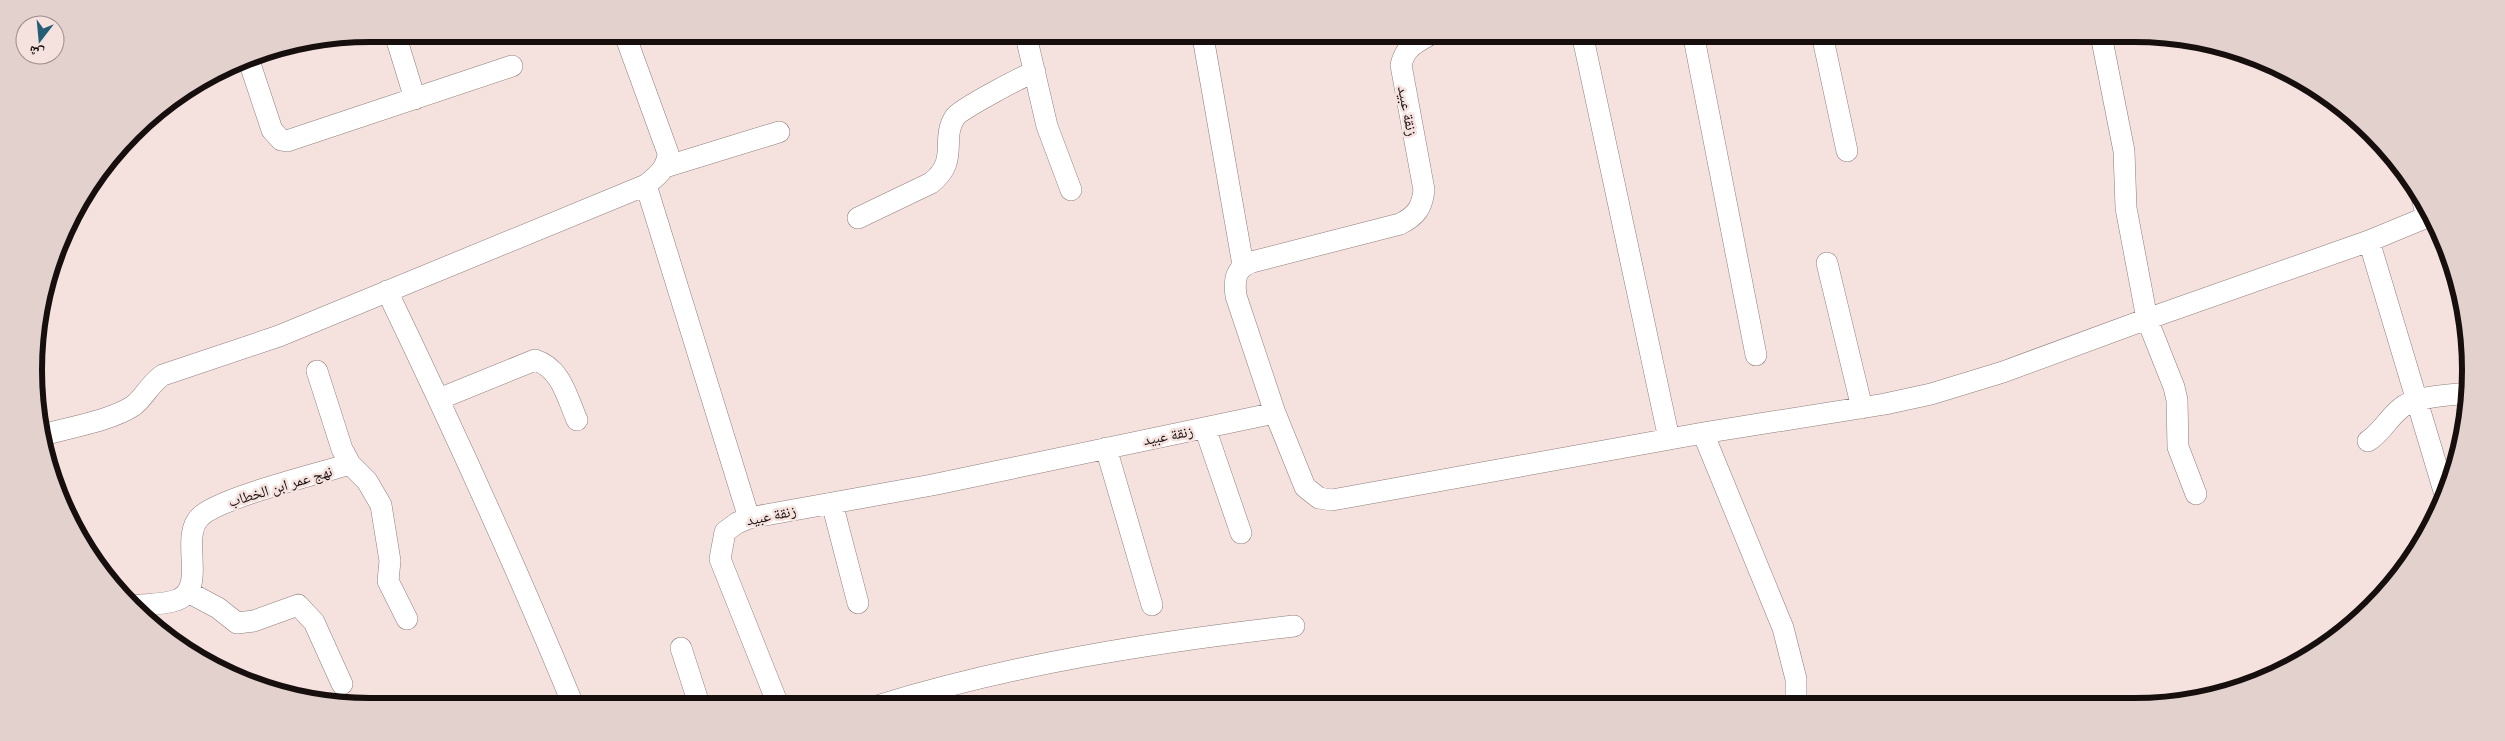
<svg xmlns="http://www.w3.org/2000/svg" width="2505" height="741" font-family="'IBM Plex Serif','Noto Naskh Arabic',serif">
  <rect width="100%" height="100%" fill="#f5e2df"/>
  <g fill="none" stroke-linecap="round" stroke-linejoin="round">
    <defs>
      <path id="minor" d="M 395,34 L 415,99
        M 1026,36 L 1047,126 L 1071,190
        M 1203,37 L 1243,265
        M 1583,38 L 1669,439
        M 1694,38 L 1756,355
        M 1823,39 L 1847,151
        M 2102,40 L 2124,151 L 2126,208 L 2147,319 L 2174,387 L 2177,400 L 2178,447 L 2196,494
        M 248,58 L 272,130 L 281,140 L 287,141 L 512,66
        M 665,167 L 779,132
        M 646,185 L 749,518
        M 2422,198 L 2427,217
        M 858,218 L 931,183 C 960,160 940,140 955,117 C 960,109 1027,74 1035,72
        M 2369,241 L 2444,491
        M 1827,263 L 1862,408
        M 387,291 C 453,428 516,566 574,707
        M 317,371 L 342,449 L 350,464 L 367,481 L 381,505 L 390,561 L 388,581 L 407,619
        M 439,399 L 535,360 C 561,368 567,397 577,420
        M 1275,413 L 1305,487 L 1319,498 L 1332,500 L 1703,433 L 1885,404 L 1931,394 L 2003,372 L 2147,319 L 2369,241 L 2432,215
        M 1205,428 L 1241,533
        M 1703,433 L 1783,628 L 1796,679 L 1796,705
        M 43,435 C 70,427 110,421 133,406 C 145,397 150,383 163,375 L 279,336 L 646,185 C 657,176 667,169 668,153 L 625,35
        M 2368,441 C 2382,432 2388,418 2401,408 C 2414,396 2451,395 2469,393
        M 1106,448 L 1152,605
        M 832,503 L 858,603
        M 188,592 L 218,608 L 237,623 L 254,621 L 298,605 L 314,622 L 342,684
        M 131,606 C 146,604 163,605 177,600 C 208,588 179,538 200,517 C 218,498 321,473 350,464
        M 681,648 L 700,707
        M 877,706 C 1013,664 1153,642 1294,626
        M 779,707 L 720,559 L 725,532 L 737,523 L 749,518 L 932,485 L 1275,413 L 1236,296 C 1234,280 1235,268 1252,262 L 1400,224 C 1416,216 1422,208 1424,190 L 1401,65 C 1405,49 1412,45 1426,37"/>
    </defs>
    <use href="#minor" stroke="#8e7d7a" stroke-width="22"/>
    <use href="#minor" stroke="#fff" stroke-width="21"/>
  </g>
  <g text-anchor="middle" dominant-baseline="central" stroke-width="5" stroke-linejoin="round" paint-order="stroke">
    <g font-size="15" fill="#160f0e" stroke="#f5e2df">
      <text transform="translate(1408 111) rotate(79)">زنقة عبيد</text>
      <text transform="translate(1168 435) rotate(-11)">زنقة عبيد</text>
      <text transform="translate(280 486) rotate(-17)">نهج عمر ابن الخطاب</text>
      <text transform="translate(771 515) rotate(-12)">زنقة عبيد</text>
    </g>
  </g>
  <path d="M0 0H2505V741H0ZM370 42H2134A328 328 0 0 1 2462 370V370A328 328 0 0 1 2134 698H370A328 328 0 0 1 42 370V370A328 328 0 0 1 370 42Z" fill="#e3d1ce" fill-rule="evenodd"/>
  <path fill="none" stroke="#160f0e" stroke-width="6" d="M370 42H2134A328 328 0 0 1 2462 370V370A328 328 0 0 1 2134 698H370A328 328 0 0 1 42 370V370A328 328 0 0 1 370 42Z"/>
  <g transform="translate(40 40) rotate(196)"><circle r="24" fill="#f5e2df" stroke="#9c8e8b"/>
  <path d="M0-4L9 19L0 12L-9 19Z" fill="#235d76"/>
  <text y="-8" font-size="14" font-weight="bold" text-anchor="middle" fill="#160f0e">ش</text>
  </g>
</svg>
